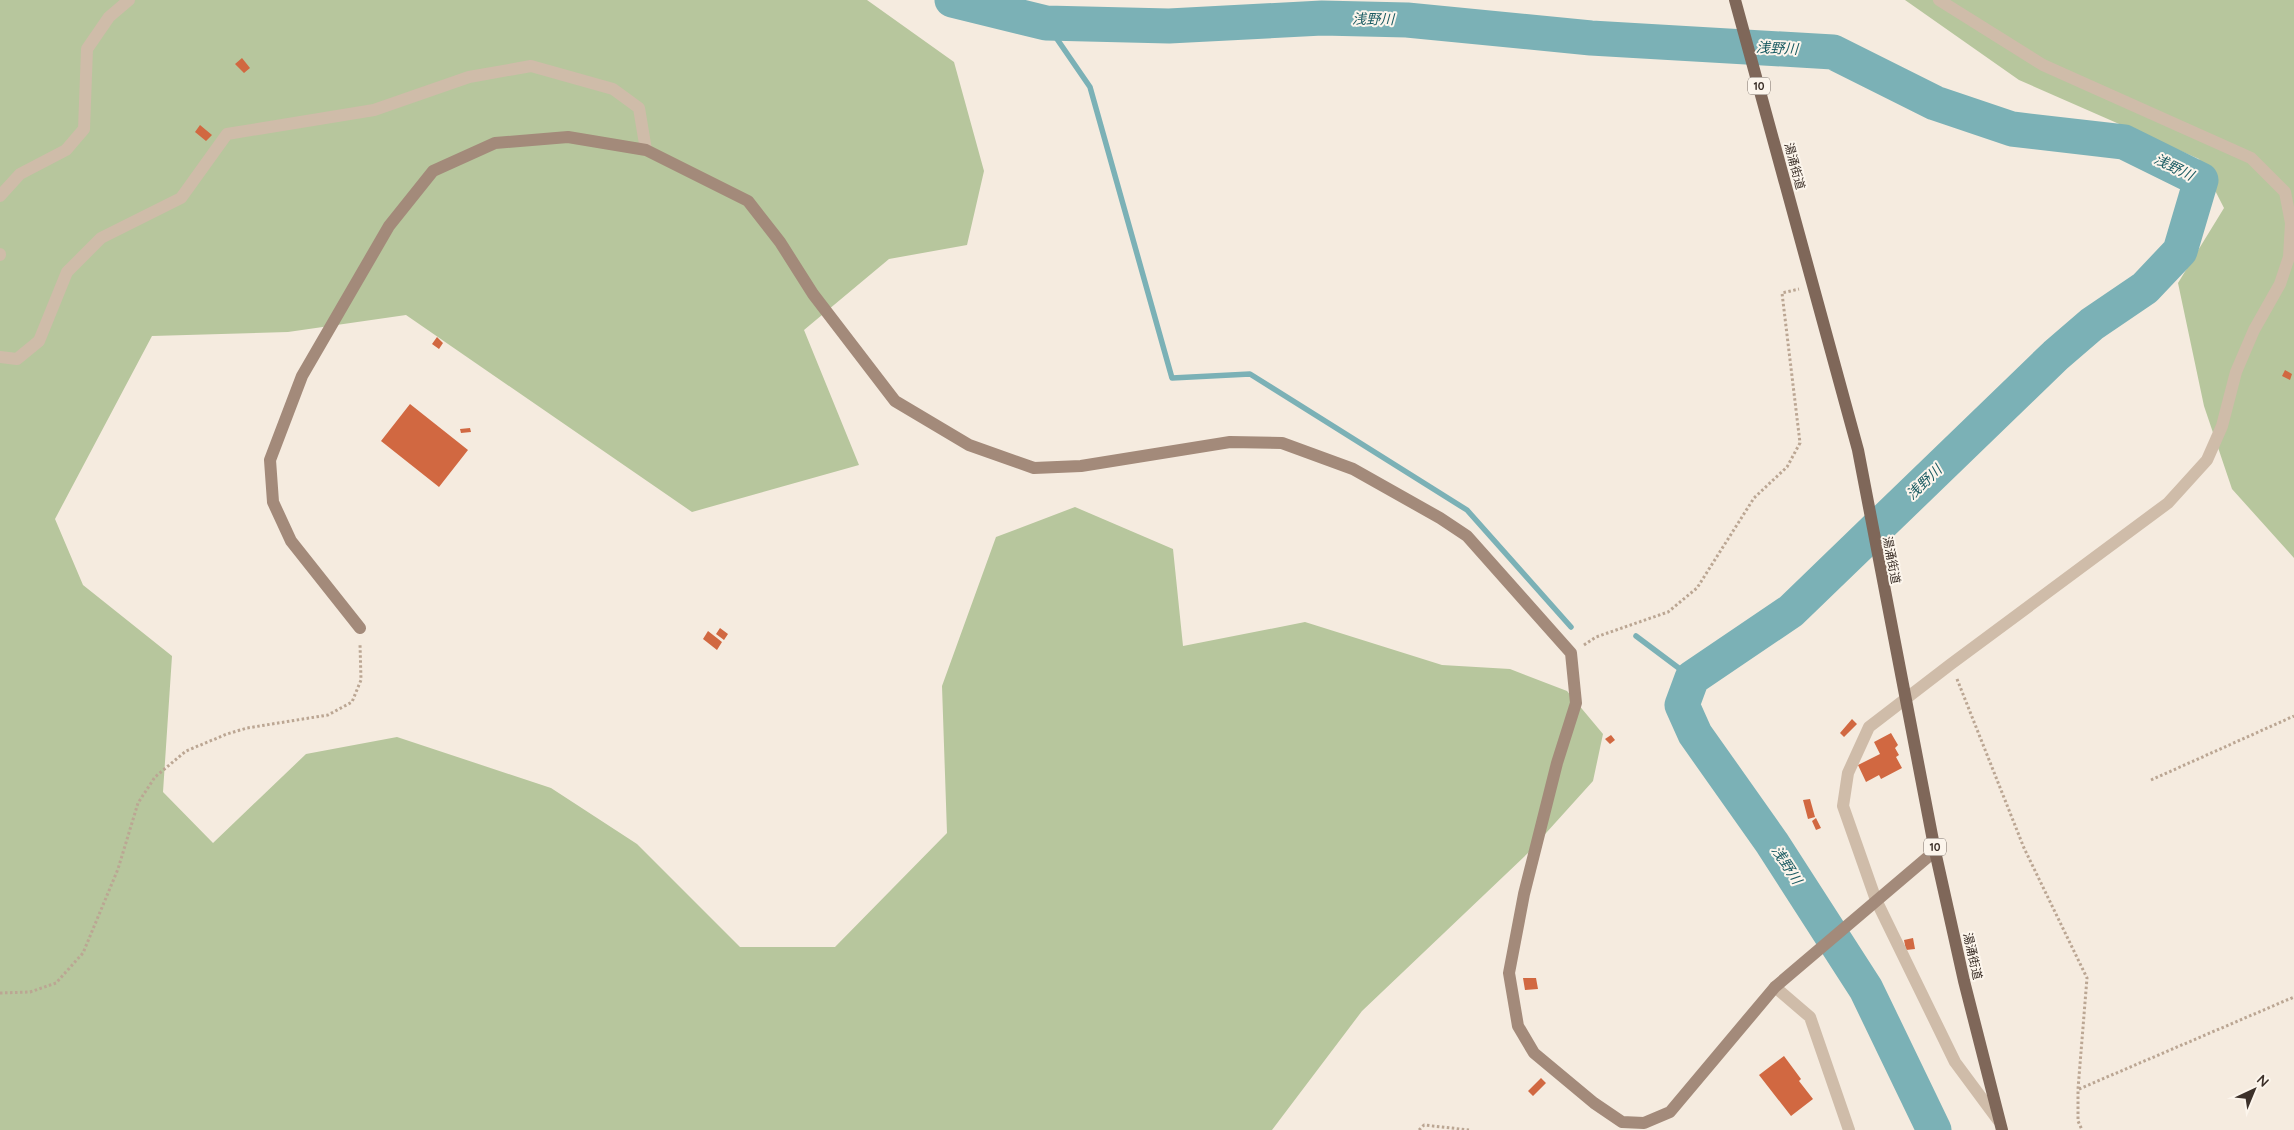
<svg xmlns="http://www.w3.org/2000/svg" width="2294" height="1130" font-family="Quicksand,'Noto Sans JP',sans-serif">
  <rect width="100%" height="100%" fill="#f5ebdf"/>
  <path fill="#b7c69d" d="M 0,0 L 867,0 L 954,62 L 984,171 L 967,245 L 889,259 L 804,330 L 859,465 L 692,512 L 406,315 L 288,332 L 152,336 L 55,519 L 83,585 L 172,656 L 163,792 L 213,843 L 306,754 L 397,737 L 551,788 L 637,844 L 740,947 L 835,947 L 947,833 L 942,686 L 996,537 L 1075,507 L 1173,549 L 1183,646 L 1305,622 L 1442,665 L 1510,669 L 1567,691 L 1603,734 L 1593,781 L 1528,853 L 1362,1011 L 1272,1130 L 0,1130 Z
    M 1905,0 L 2294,0 L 2294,558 L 2232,489 L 2204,406 L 2178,283 L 2224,208 L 2199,159 L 2019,80 Z"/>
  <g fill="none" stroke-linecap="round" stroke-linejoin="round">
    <path stroke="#7bb1b6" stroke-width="5.5" d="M 1046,23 L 1090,87 L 1172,378 L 1250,374 L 1467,510 L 1571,627
      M 1636,636 L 1692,678"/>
    <path stroke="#7bb1b6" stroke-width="35" d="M 952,0 L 1046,23 L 1169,26 L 1322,18 L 1407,20 L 1591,38 L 1833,52 L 1935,103 L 2012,129 L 2124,142 L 2201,180 L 2180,251 L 2145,288 L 2092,324 L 2056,355 L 1791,611 L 1692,678 L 1682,705 L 1695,734 L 1772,843 L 1866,989 L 1934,1130"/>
  </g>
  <path fill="#d16841" d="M 242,58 L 250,68 L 244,73 L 235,64 Z
    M 200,125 L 212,135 L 206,141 L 195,132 Z
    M 437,337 L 443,343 L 439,349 L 432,344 Z
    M 2285,370 L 2292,374 L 2290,380 L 2282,376 Z
    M 410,404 L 468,450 L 439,487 L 381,441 Z
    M 470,428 L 471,432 L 461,433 L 460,429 Z
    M 720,628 L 728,634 L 724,640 L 716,634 Z
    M 708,631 L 722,642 L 717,650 L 703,639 Z
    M 1852,719 L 1857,724 L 1844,737 L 1840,733 Z
    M 1891,733 L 1898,745 L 1895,748 L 1899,755 L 1896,757 L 1902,768 L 1881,779 L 1879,775 L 1866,782 L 1858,765 L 1880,754 L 1874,742 Z
    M 1611,735 L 1615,740 L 1610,744 L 1605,739 Z
    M 1810,799 L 1815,817 L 1808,819 L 1803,800 Z
    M 1816,818 L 1821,828 L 1816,830 L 1812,821 Z
    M 1913,938 L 1915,949 L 1906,950 L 1904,940 Z
    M 1523,978 L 1536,978 L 1538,989 L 1525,990 Z
    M 1784,1056 L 1801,1079 L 1799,1081 L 1813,1099 L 1791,1116 L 1759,1075 Z
    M 1541,1078 L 1546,1083 L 1533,1096 L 1528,1091 Z"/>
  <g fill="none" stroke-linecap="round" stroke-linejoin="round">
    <path stroke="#bba693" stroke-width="3" stroke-dasharray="2.5 2.5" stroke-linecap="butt" d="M 1584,645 L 1596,637 L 1668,612 L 1697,588 L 1754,498 L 1787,467 L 1800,443 L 1782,293 L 1799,289
      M 1957,679 L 2024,848 L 2087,978 L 2078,1089 L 2078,1121 L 2082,1130
      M 2151,780 L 2294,716
      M 0,993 L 30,992 L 56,983 L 83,953 L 118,869 L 138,803 L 155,777 L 186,751 L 227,734 L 247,728 L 328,715 L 352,702 L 361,680 L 360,644
      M 2079,1089 L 2294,997
      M 1419,1130 L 1424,1125 L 1469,1130"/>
    <path stroke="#cfbca9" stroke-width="12" d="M 1939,0 L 2043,65 L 2251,158 L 2285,192 L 2291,223 L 2289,257 L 2280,284 L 2254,330 L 2236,372 L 2222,426 L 2207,460 L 2168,503 L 1951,664 L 1869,727 L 1848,773 L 1843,806 L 1876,900 L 1955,1062 L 1998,1120
      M 0,196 L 20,174 L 66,150 L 84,129 L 87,49 L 109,17 L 129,0
      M 0,254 L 0,255
      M 0,357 L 17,359 L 39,341 L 67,272 L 101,238 L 181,198 L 227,134 L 374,110 L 469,77 L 531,66 L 613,89 L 639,108 L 646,150
      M 1775,987 L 1810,1017 L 1849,1130"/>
    <path stroke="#a38a7a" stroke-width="12" d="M 360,628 L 291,541 L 273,502 L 270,460 L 302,376 L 389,226 L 433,171 L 495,143 L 568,137 L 646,150 L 748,201 L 780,242 L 813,294 L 895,401 L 969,445 L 1034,468 L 1081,466 L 1230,442 L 1282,443 L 1353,469 L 1440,518 L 1467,536 L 1571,653 L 1576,703 L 1557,763 L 1524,894 L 1509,973 L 1518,1026 L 1534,1053 L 1594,1103 L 1622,1122 L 1644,1123 L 1670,1112 L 1775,987 L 1935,851"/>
    <path stroke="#7f6759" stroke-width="12" d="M 1735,0 L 1858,450 L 1935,851 L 1964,981 L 2002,1130"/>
  </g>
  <g text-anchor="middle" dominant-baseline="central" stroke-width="4" stroke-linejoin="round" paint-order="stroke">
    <g fill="#fcf5ec" stroke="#766b64" stroke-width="1">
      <rect x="1748" y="77.5" width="22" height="17" rx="4"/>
      <rect x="1924" y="838.5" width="22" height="17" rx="4"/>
    </g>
    <g font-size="11" font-weight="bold" fill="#3c3029">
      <text x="1759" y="86">10</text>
      <text x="1935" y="847">10</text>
    </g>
    <g font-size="12" fill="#3c3029" stroke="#fcf5ec">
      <text transform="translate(1795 166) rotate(75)">湯涌街道</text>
      <text transform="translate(1892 560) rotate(79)">湯涌街道</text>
      <text transform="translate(1973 956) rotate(77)">湯涌街道</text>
    </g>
    <g font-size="14" font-style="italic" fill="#1a5b62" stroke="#fcf5ec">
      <text transform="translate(1373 19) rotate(1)">浅野川</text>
      <text transform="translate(1777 48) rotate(3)">浅野川</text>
      <text transform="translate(2174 167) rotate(26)">浅野川</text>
      <text transform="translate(1924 482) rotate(-44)">浅野川</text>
      <text transform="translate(1787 865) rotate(57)">浅野川</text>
    </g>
  </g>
  <g transform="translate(2254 1090) rotate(44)" stroke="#fcf5ec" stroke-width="4" paint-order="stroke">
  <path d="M0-4L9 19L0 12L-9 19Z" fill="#3c3029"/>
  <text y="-8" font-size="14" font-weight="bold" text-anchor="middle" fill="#3c3029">N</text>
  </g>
</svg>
